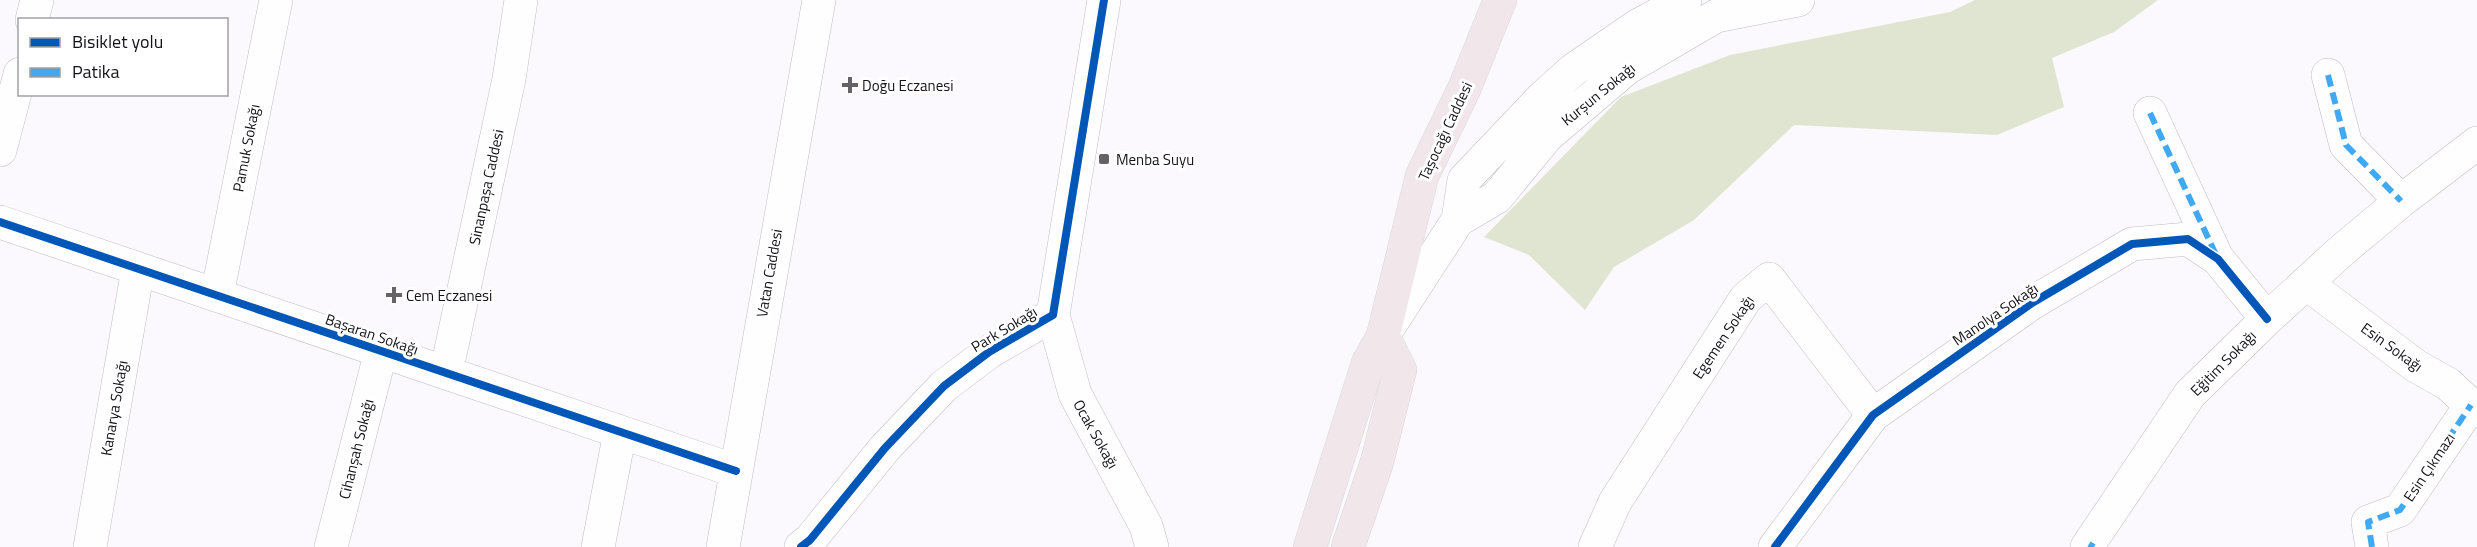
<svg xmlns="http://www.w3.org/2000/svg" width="2477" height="547" font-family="'Titillium Web',sans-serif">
  <rect width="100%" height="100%" fill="#fbf9fd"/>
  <path fill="#e0e5d2" d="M 1975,0 L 2158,0 L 2114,32 L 2052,58 L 2064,107 L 1997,135 L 1794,125 L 1694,220 L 1614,267 L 1585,310 L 1529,255 L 1484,237 L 1621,97 L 1730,55 L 1950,12 Z"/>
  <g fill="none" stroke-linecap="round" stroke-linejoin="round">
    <defs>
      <path id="minor" d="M 32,20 L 37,0
        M 2328,75 L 2346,145 L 2401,201
        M 2150,113 L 2217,258
        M 0,150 L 20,74
        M 1458,220 L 1497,197 L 1547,136 L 1627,68 L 1716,16 L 1798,0
        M 0,222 L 736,471
        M 2306,283 L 2416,366 L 2448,384 L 2477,411
        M 217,295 L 276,0
        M 1053,315 L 1075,394 L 1146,526 L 1152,547
        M 1386,331 L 1458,220 L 1464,180 L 1542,98 L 1573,70 L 1637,26 L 1685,0
        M 446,373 L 509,79 L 521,0
        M 90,547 L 138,269
        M 331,547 L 381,351
        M 598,547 L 620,432
        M 723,547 L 819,0
        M 801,547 L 810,540 L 885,448 L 944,386 L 989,352 L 1053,315 L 1104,0
        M 1595,547 L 1615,502 L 1746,298 L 1769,279 L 1873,415
        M 1775,547 L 1873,415 L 2032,303 L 2132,244 L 2188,239 L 2218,259 L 2267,319
        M 2087,547 L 2190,394 L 2267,319 L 2340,252 L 2401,201 L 2477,143
        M 2372,547 L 2368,522 L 2400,510 L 2471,405"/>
      <path id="major" d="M 1310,547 L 1368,363 L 1383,336 L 1422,176 L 1465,87 L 1500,0
        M 1348,547 L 1377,462 L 1400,370 L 1383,336"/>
    </defs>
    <use href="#minor" stroke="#c0bec2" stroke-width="34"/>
    <use href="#major" stroke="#d8d7d9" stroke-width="34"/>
    <use href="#minor" stroke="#fefeff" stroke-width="33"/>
    <use href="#major" stroke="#f1e7eb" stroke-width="33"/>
    <path stroke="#3fa9f5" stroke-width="6" stroke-dasharray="12 6" stroke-linecap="butt" d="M 2328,75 L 2346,145 L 2401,201
      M 2150,113 L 2217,257
      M 2089,544 L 2094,547
      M 2372,547 L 2368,522 L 2400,510 L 2471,405"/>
    <defs>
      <path id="cycleway" d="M 0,222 L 736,471
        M 801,547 L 810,540 L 885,448 L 944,386 L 989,352 L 1053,315 L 1104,0
        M 1775,547 L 1873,415 L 2032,303 L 2132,244 L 2188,239 L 2218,259 L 2267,319"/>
    </defs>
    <use href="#cycleway" stroke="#fff" stroke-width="11"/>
    <use href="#cycleway" stroke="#0057b8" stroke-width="8"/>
  </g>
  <g fill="#656368" stroke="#fff" stroke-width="2">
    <path d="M847 76h6v6h6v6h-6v6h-6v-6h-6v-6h6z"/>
    <rect x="1098" y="153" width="12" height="12" rx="3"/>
    <path d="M391 286h6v6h6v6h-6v6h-6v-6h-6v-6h6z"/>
  </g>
  <g text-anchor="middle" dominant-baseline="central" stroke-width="6" stroke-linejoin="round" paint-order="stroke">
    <g font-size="15" fill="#141217" stroke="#fff" text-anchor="start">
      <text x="862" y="85">Doğu Eczanesi</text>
      <text x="1116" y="159">Menba Suyu</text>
      <text x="406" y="295">Cem Eczanesi</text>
    </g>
    <g font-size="15" fill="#141217" stroke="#fff">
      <text transform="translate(1598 94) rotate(-39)">Kurşun Sokağı</text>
      <text transform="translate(1445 131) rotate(-65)">Taşocağı Caddesi</text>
      <text transform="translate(246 148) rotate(-79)">Pamuk Sokağı</text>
      <text transform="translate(486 187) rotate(-78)">Sinanpaşa Caddesi</text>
      <text transform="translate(769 273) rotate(-80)">Vatan Caddesi</text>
      <text transform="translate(1995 314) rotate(-34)">Manolya Sokağı</text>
      <text transform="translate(1004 329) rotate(-31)">Park Sokağı</text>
      <text transform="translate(372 334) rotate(19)">Başaran Sokağı</text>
      <text transform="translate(1723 337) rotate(-56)">Egemen Sokağı</text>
      <text transform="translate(2392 347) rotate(36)">Esin Sokağı</text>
      <text transform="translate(2223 363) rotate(-45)">Eğitim Sokağı</text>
      <text transform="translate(114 408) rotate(-80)">Kanarya Sokağı</text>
      <text transform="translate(1096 434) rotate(61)">Ocak Sokağı</text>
      <text transform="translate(356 449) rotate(-76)">Cihanşah Sokağı</text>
      <text transform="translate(2429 467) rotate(-56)">Esin Çıkmazı</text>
    </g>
  </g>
  <rect x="18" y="18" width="210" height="78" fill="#ffffff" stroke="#a1a0a2" stroke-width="1.5"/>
  <rect x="30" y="38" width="30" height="9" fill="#0057b8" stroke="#a1a0a2" stroke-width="1.5"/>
  <text x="72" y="48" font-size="18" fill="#141217">Bisiklet yolu</text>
  <rect x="30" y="68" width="30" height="9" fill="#3fa9f5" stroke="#a1a0a2" stroke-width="1.5"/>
  <text x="72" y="78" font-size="18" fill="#141217">Patika</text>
</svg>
